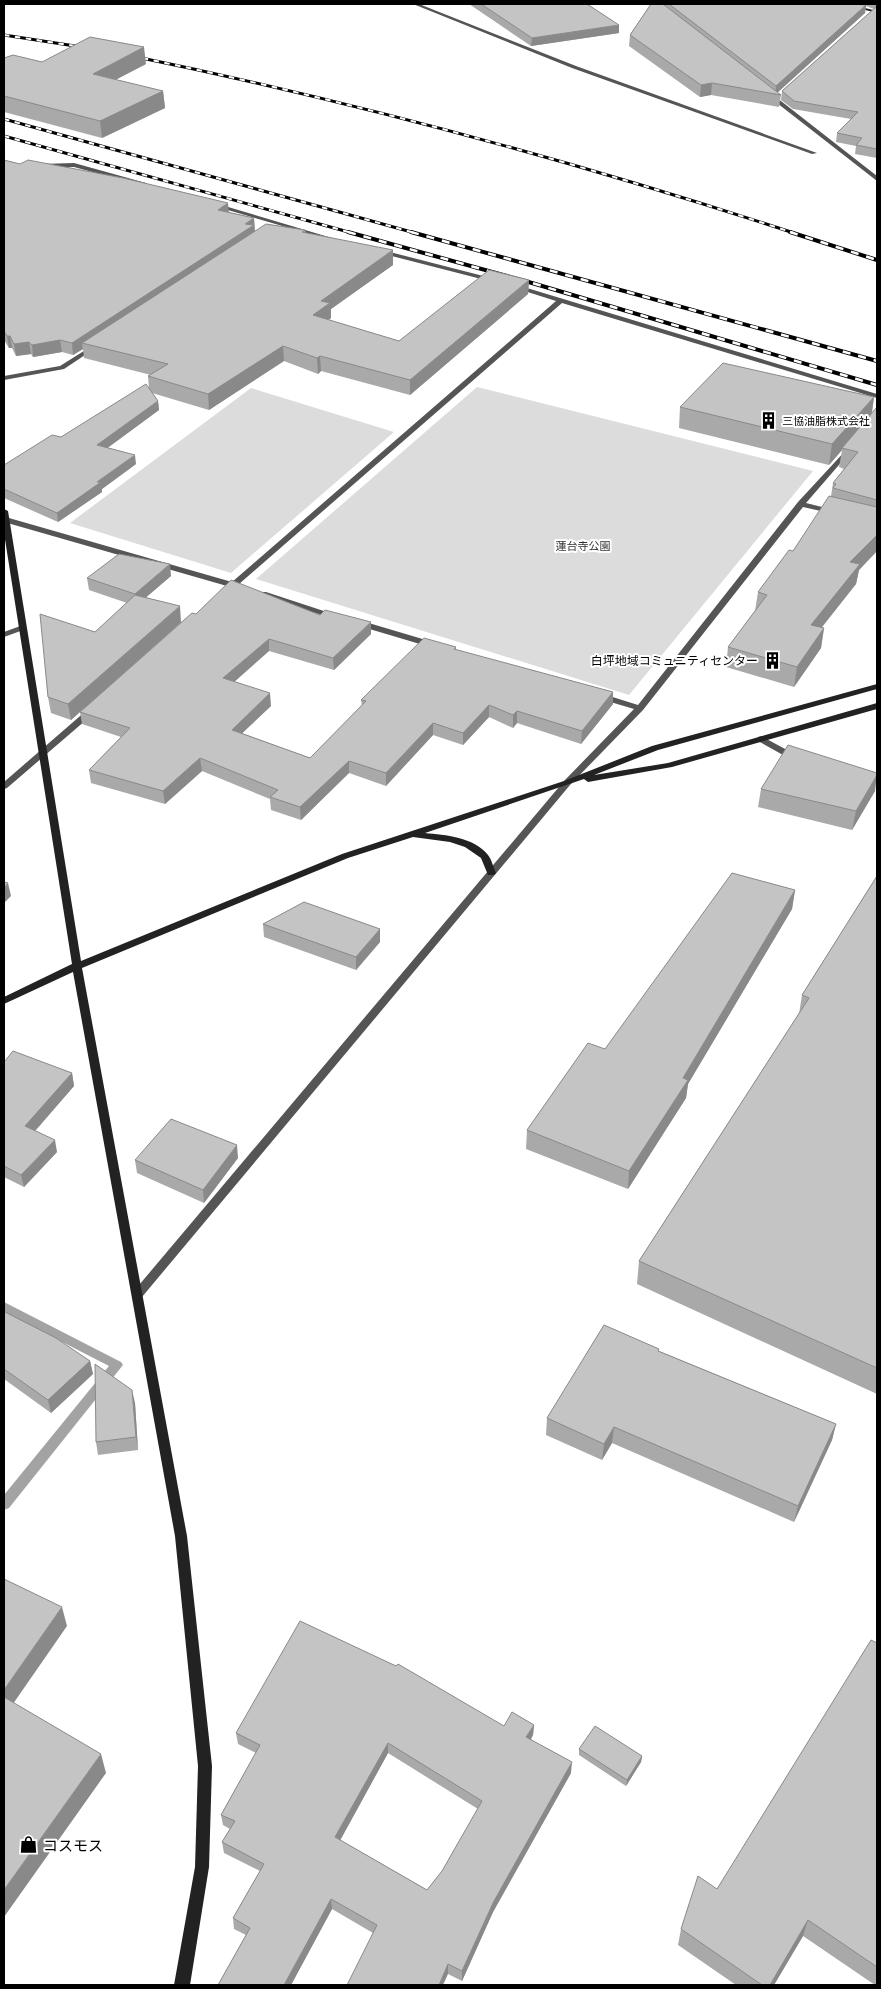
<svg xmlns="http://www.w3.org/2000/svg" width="881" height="1989" font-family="Inter,'Noto Sans JP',sans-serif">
  <rect width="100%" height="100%" fill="#fff"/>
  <path fill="#dcdcdc" d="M 477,387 L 813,471 L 629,695 L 256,579 Z
    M 251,388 L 394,432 L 231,573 L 70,523 Z"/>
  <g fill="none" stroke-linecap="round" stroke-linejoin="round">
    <path fill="#a3a3a3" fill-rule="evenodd" d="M 4,1302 L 121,1362 L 123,1365 L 9,1508 L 4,1510 L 4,1495 L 109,1366 L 4,1312 Z"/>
    <path fill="#555" fill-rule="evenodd" d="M 413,4 L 419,4 L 576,66 L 817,153 L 812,154 L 572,68 Z
      M 768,94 L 772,94 L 877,176 L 877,181 L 768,96 Z
      M 74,163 L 146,183 L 147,184 L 144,186 L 74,167 L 41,168 L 38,166 L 41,164 Z
      M 214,204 L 218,204 L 332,238 L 327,239 L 214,206 Z
      M 382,250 L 495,279 L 496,280 L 493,282 L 380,253 L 379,252 Z
      M 517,285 L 877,394 L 877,398 L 562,303 L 239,584 L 241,586 L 240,588 L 234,588 L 226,593 L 222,591 L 227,586 L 4,522 L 4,518 L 9,518 L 232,582 L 556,301 L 515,288 L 514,287 Z
      M 95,344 L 97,345 L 97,347 L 64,369 L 4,380 L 4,376 L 60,366 Z
      M 849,448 L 853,450 L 851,451 L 806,503 L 834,510 L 834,514 L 803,507 L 643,710 L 570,785 L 142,1297 L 138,1299 L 134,1297 L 132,1294 L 134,1291 L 564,781 L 634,709 L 597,698 L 597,694 L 603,694 L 638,705 L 798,502 L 847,449 Z
      M 260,592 L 266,592 L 339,616 L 338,618 L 332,618 L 260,596 Z
      M 356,621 L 362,621 L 436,643 L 437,645 L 433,647 L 430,647 L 356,625 Z
      M 23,625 L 26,625 L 26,629 L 4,637 L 4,632 Z
      M 90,709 L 93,710 L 93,714 L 7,788 L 4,789 L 4,782 L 87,710 Z
      M 761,736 L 798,756 L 799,758 L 798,760 L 792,760 L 758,741 L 757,739 L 758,737 Z"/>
    <path fill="#222" fill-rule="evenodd" d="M 842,4 L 849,4 L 877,11 L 877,13 Z
      M 4,509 L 8,511 L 81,961 L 342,854 L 564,781 L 652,746 L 877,684 L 877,689 L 658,750 L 594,775 L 668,763 L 877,703 L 877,709 L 672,767 L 588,782 L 584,779 L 425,833 C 445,835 474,837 488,855 C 492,860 493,867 496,873 L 494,875 L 488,875 L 481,858 L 465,847 L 450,842 L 413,837 L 348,858 L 82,968 L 187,1536 L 212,1766 L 209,1867 L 190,1985 L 174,1985 L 195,1867 L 198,1766 L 175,1536 L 73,972 L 4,1004 L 4,997 L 72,964 L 4,533 Z"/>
    <defs>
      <path id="rail-far1" d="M 4,35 L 88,48
        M 132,56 C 356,102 577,162 794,233
        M 4,119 L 415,233
        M 4,136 L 352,233"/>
      <path id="rail" d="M 348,232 L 532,283 L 877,385
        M 411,232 L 877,361
        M 790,232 L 877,260"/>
    </defs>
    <use href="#rail-far1" stroke="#000" stroke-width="3"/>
    <use href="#rail" stroke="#000" stroke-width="4"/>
    <use href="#rail-far1" stroke="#fff" stroke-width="2" stroke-dasharray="5.5" stroke-linecap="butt"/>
    <use href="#rail" stroke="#fff" stroke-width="2.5" stroke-dasharray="8" stroke-linecap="butt"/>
  </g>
  <path fill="#a9a9a9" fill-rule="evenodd" d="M 469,4 L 587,4 L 619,33 L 531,46 Z
    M 651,4 L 877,4 L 877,158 L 855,154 L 856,146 L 836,142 L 837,133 L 851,119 L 793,109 L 781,100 L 782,91 L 874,9 L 866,6 L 865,13 L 777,92 L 781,95 L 779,107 L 711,95 L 700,97 L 629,46 L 630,35 Z
    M 4,58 L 42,62 L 146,64 L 115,80 L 163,91 L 165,108 L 102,138 L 4,112 Z
    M 4,160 L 20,164 L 254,218 L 255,231 L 305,230 L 306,233 L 393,265 L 331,309 L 331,318 L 328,320 L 399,341 L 529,280 L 528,294 L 410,395 L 321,371 L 318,374 L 284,361 L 209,410 L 152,393 L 158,401 L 159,410 L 107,448 L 136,464 L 102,489 L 102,492 L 58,522 L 4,498 L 4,465 L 61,437 L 149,389 L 148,376 L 151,375 L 84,358 L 83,349 L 73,355 L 62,352 L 33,357 L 31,354 L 16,356 L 12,348 L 9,348 L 4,340 Z
    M 874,397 L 872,413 L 877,407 L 877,551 L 859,570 L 856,584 L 821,627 L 824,628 L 821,648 L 794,687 L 726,667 L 728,647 L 755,611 L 758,592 L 793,551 L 831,496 L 833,483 L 844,469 L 839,467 L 842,450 L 829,465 L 679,428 L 680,407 Z
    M 171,576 L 146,597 L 181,622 L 196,614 L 371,634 L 334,670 L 269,651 L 234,682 L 271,706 L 242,733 L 310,758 L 362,706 L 361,700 L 456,647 L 456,650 L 613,692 L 613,704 L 581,744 L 517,723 L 513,728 L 489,717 L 463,745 L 433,735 L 386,786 L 349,773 L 301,820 L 271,810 L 270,799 L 202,771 L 165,804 L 91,783 L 89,770 L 121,737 L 82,724 L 80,712 L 71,720 L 51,713 L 48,697 L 127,603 L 89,590 L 87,578 Z
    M 761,789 L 875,791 L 852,830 L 758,807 Z
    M 877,876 L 877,1394 L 637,1284 L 639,1261 L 799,1014 L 802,995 Z
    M 795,890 L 792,909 L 688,1084 L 686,1098 L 628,1189 L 526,1149 L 527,1130 L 605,1049 Z
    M 263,924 L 380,942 L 356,970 L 264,937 Z
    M 4,1062 L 72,1073 L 74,1086 L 35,1131 L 57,1152 L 24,1187 L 4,1177 Z
    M 238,1158 L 204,1203 L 137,1173 L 135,1160 Z
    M 4,1313 L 90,1361 L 93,1374 L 51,1413 L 4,1379 Z
    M 659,1351 L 836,1424 L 832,1440 L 794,1522 L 612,1443 L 602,1460 L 546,1435 L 547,1418 Z
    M 135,1403 L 138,1450 L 98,1455 L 96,1442 Z
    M 877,1643 L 877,1985 L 875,1985 L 803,1936 L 774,1985 L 736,1985 L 678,1945 L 681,1929 L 717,1889 Z
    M 534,1725 L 533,1735 L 531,1739 L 571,1773 L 493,1912 L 462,1981 L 448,1974 L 373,1933 L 332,1909 L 291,1985 L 218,1985 L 246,1935 L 234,1929 L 233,1918 L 260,1871 L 224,1853 L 222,1842 L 230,1829 L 223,1825 L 221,1815 L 256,1753 L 238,1744 L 236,1733 L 504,1726 ZM 388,1753 L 478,1809 L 442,1871 L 427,1890 L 340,1840 Z
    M 579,1749 L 642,1756 L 641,1762 L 626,1786 L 579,1755 Z"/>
  <path fill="#898989" d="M 866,5 L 865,13 L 775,95 L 776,86 Z
    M 619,25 L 619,33 L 531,46 L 532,38 Z
    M 144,47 L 146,64 L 94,91 L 93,74 Z
    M 712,83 L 711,95 L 700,97 L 701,85 Z
    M 163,91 L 165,108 L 102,138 L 100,121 Z
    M 228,203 L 229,214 L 218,210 Z
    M 254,218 L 255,237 L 82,343 L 83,349 L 73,355 L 72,343 Z
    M 393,250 L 393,265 L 331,309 L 331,318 L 314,331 L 313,315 L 321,301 Z
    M 529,280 L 528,294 L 410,395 L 410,380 Z
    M 7,336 L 10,336 L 12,348 L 9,348 Z
    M 60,340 L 62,352 L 33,357 L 32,345 Z
    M 29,342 L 31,354 L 16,356 L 14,344 Z
    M 283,346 L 284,361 L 209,410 L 208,394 Z
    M 320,356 L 321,371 L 318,374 L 317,358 Z
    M 874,397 L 871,418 L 842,448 L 842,450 L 829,465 L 832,444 Z
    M 158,401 L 159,410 L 98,455 L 97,445 Z
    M 135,455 L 136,464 L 102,489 L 102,492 L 58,522 L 57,513 L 97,482 Z
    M 877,535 L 877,551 L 859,570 L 856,584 L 808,645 L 811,625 L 850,562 Z
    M 170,564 L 171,576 L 136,606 L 135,594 Z
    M 180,606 L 181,622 L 71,720 L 68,704 Z
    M 371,622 L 371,634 L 334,670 L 333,658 Z
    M 824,628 L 821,648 L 794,687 L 797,667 Z
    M 269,639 L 269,651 L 224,691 L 223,678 Z
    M 613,692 L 613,704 L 581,744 L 582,731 Z
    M 270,693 L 271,706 L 233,742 L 232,730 Z
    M 489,705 L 489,717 L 463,745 L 463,733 Z
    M 517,711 L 517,723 L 513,728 L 513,715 Z
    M 433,723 L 433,735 L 386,786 L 386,773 Z
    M 200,758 L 202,771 L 165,804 L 163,791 Z
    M 349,761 L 349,773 L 301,820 L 300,807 Z
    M 877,775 L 875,791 L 852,830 L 856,811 Z
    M 8,883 L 11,896 L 4,903 L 4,888 Z
    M 795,890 L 792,909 L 688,1084 L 686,1098 L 628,1189 L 629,1171 L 683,1078 Z
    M 380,929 L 380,942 L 356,970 L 356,957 Z
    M 72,1073 L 74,1086 L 28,1139 L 25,1126 Z
    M 55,1140 L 57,1152 L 24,1187 L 21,1175 Z
    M 237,1145 L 238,1158 L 204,1203 L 203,1190 Z
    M 90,1361 L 93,1374 L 51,1413 L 48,1400 Z
    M 132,1390 L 135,1403 L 138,1450 L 136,1437 Z
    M 836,1424 L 832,1440 L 794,1522 L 798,1506 Z
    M 614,1427 L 612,1443 L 602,1460 L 604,1444 Z
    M 62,1607 L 67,1626 L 6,1714 L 4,1707 L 4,1690 Z
    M 534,1725 L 533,1735 L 526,1748 L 526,1737 Z
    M 388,1743 L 388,1753 L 336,1848 L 335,1837 Z
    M 101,1754 L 106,1773 L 4,1917 L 4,1890 Z
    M 642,1756 L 641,1762 L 626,1786 L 627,1780 Z
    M 572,1762 L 571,1773 L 493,1912 L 462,1981 L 462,1971 L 494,1901 Z
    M 331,1899 L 332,1909 L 291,1985 L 284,1985 Z
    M 808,1920 L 803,1936 L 774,1985 L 770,1985 Z
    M 448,1964 L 448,1974 L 443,1985 L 439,1985 Z"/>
  <path fill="#c4c4c4" stroke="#898989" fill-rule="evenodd" d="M 481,4 L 587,4 L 619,25 L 532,38 Z
    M 651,4 L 663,4 L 781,95 L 712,83 L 701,85 L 630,35 Z
    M 669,4 L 853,4 L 866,5 L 776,86 Z
    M 876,7 L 877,7 L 877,149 L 856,145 L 862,138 L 837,133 L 858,112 L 794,101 L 782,91 Z
    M 90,37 L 144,47 L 93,74 L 163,91 L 100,121 L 4,96 L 4,58 L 13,55 L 42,62 Z
    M 4,160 L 20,164 L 28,160 L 123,178 L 228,203 L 218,210 L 254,218 L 245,224 L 254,225 L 72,343 L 60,340 L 32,345 L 29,342 L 14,344 L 10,336 L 7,336 L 4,331 Z
    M 266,224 L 305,230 L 302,232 L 393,250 L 321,301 L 330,303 L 313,315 L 399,341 L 489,270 L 529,280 L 410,380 L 320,356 L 317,358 L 283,346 L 208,394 L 148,376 L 168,364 L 82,343 Z
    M 723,363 L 874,397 L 832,444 L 680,407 Z
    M 146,384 L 158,401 L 97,445 L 135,455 L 97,482 L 101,482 L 57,513 L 4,489 L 4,465 L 52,435 L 61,437 Z
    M 877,407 L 877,500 L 833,488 L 836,484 L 833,483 L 858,452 L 842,448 Z
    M 829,496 L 877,507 L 877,535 L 850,562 L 860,564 L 811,625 L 824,628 L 797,667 L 728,647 L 767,595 L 758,592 L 789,550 L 793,551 Z
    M 119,554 L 170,564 L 135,594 L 87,578 Z
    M 231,580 L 320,615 L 325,610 L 371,622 L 333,658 L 269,639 L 223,678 L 270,693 L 232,730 L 310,758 L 366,701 L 361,700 L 424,638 L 456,647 L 454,649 L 613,692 L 582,731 L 517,711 L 513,715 L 489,705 L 463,733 L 433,723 L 386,773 L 349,761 L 300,807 L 270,797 L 278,790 L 200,758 L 163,791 L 89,770 L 130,728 L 80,712 L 192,613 L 196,614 Z
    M 135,595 L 180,606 L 68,704 L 48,697 L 40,614 L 95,632 Z
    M 788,745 L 877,773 L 877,775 L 856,811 L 761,789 Z
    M 732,873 L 795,890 L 683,1078 L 688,1080 L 629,1171 L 527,1130 L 588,1043 L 605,1049 Z
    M 877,876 L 877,1368 L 639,1261 L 809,998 L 802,995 Z
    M 4,882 L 8,883 L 4,888 Z
    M 304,902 L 380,929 L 356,957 L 263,924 Z
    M 13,1051 L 72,1073 L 25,1126 L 55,1140 L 21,1175 L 4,1166 L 4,1062 Z
    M 171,1119 L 237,1145 L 203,1190 L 135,1160 Z
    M 5,1312 L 56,1338 L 90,1361 L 48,1400 L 4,1369 L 4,1313 Z
    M 604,1325 L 659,1349 L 658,1351 L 836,1424 L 798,1506 L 614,1427 L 604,1444 L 547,1418 Z
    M 95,1364 L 132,1390 L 136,1437 L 96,1442 Z
    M 4,1579 L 62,1607 L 4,1690 Z
    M 300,1621 L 396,1666 L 398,1664 L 504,1726 L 512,1712 L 534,1725 L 526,1737 L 572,1762 L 494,1901 L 462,1971 L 448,1964 L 439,1985 L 347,1985 L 377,1925 L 331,1899 L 284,1985 L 218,1985 L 250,1928 L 233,1918 L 264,1864 L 222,1842 L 235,1821 L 221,1815 L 260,1745 L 236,1733 ZM 388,1743 L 482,1801 L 442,1871 L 427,1890 L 335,1837 Z
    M 871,1640 L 877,1643 L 877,1967 L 808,1920 L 770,1985 L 762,1985 L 681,1929 L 698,1876 L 717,1889 Z
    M 4,1697 L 101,1754 L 4,1890 Z
    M 595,1726 L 642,1756 L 627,1780 L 579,1749 Z"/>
  <defs>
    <symbol id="building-bare" viewBox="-9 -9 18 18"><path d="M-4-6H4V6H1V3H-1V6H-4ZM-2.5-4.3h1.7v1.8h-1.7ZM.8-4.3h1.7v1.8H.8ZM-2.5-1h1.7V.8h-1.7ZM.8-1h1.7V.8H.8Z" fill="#000" stroke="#fff" stroke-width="2.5" paint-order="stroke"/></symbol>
    <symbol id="shop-bare" viewBox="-9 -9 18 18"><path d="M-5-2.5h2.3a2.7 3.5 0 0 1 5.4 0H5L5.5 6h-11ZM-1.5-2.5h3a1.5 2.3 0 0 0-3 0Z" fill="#000" stroke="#fff" stroke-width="2.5" paint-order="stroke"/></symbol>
  </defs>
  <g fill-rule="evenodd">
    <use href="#building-bare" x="756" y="408" width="25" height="25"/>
    <use href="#building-bare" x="760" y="648" width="25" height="25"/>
    <use href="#shop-bare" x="16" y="1832" width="25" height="25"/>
  </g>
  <g text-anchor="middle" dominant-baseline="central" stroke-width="4" stroke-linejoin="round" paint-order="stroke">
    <g font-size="11" fill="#000" stroke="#fff" text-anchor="start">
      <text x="782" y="421">三協油脂株式会社</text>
    </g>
    <g font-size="11" fill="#333" stroke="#fff">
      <text x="583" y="546">蓮台寺公園</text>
    </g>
    <g font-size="12" fill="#000" stroke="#fff" text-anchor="end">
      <text x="758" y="660">白坪地域コミュニティセンター</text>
    </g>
    <g font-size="15" fill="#000" stroke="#fff" text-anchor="start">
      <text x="43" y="1845">コスモス</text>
    </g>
  </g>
  <rect width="881" height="1989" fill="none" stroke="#000000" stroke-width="10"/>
</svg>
